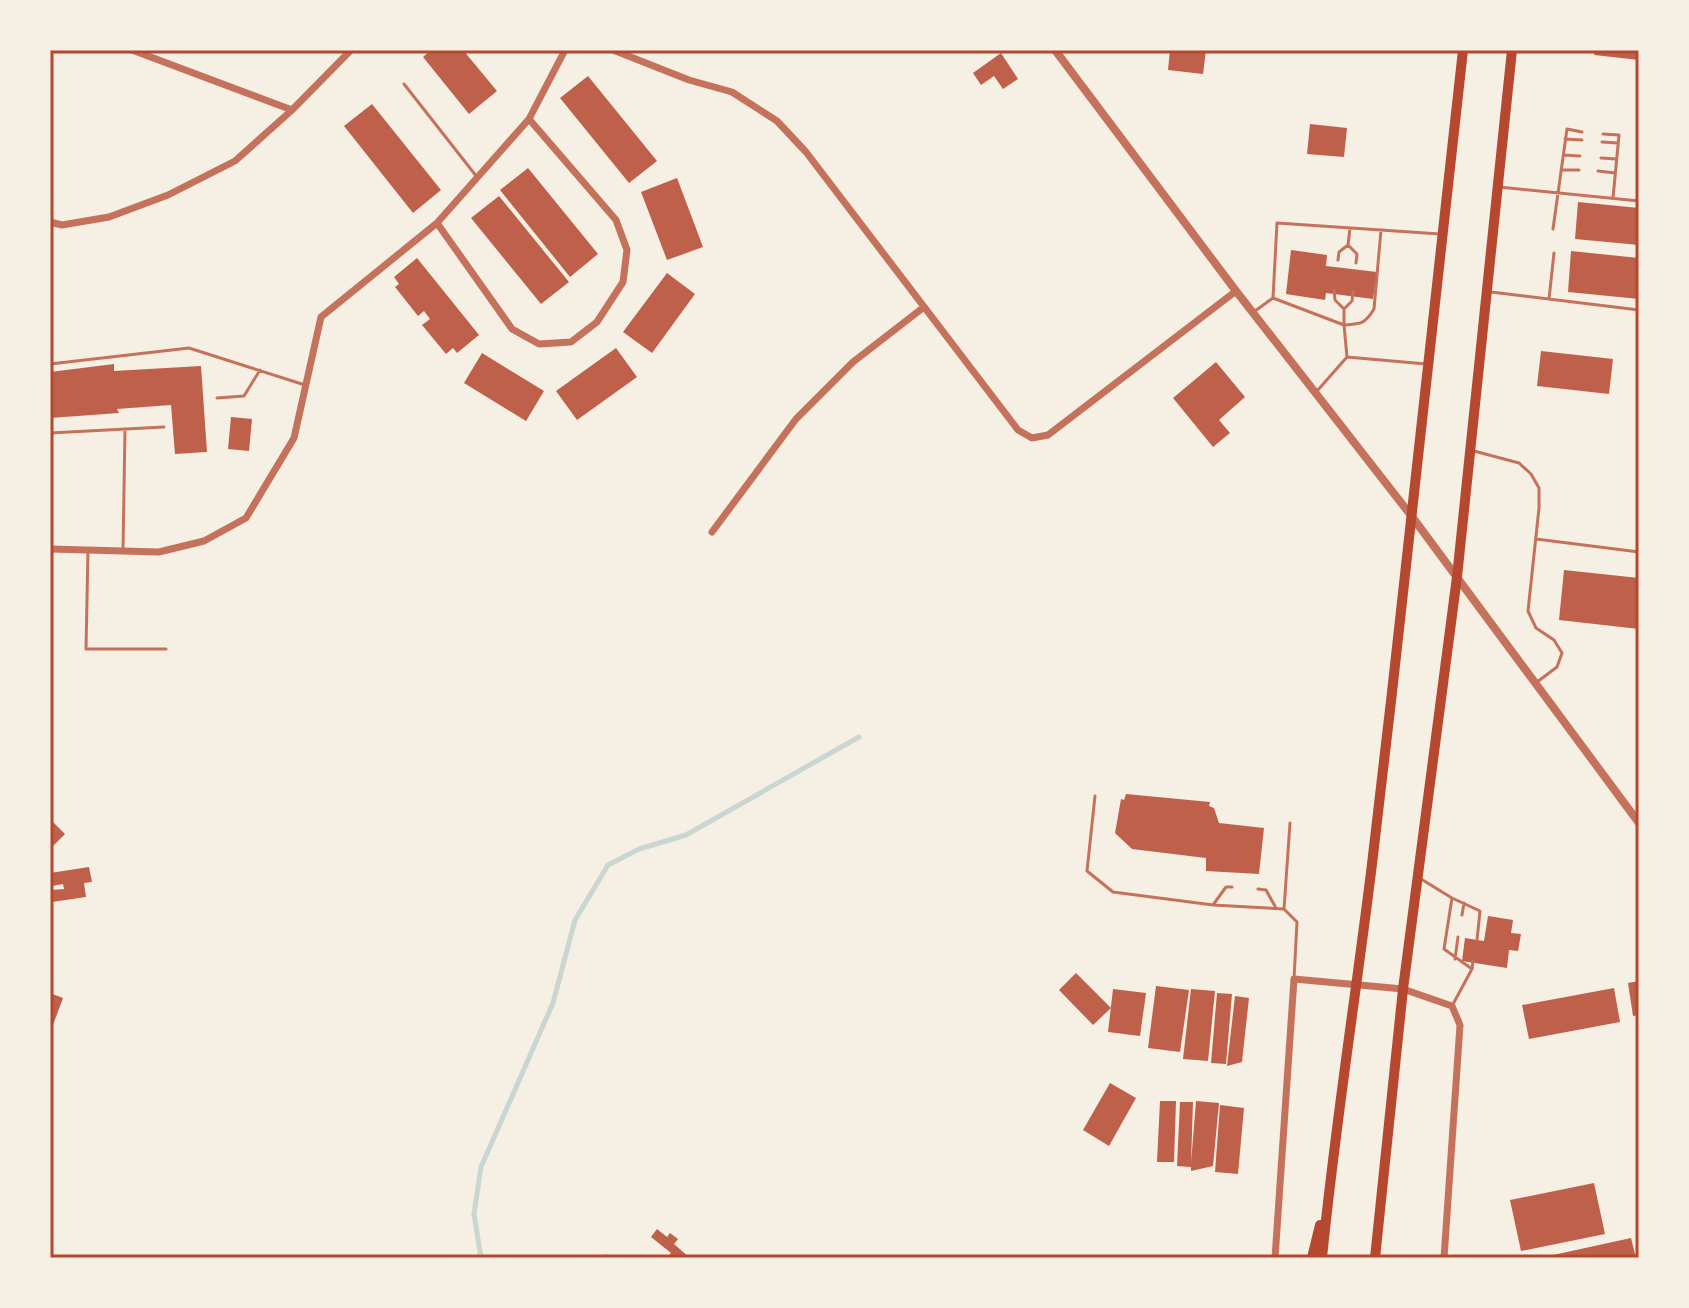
<svg xmlns="http://www.w3.org/2000/svg" width="1689" height="1308" font-family="Commissioner,sans-serif">
  <rect width="100%" height="100%" fill="#f6efe4"/>
  <g fill="none" stroke-linecap="round" stroke-linejoin="round">
    <path stroke="#c9d6d2" stroke-width="5" d="M 481,1258 L 474,1214 L 481,1167 L 553,1003 L 575,920 L 608,865 L 639,849 L 686,835 L 859,737"/>
  </g>
  <path fill="#bf614a" d="M 431,50 L 463,50 L 497,91 L 469,114 L 423,57 Z
    M 1170,50 L 1206,50 L 1203,74 L 1168,70 Z
    M 1595,50 L 1639,50 L 1639,60 L 1594,55 Z
    M 1001,53 L 1018,79 L 1003,89 L 994,76 L 981,85 L 973,73 Z
    M 588,76 L 657,161 L 629,183 L 560,98 Z
    M 372,104 L 441,190 L 413,213 L 344,126 Z
    M 1310,124 L 1347,128 L 1344,157 L 1307,154 Z
    M 528,168 L 598,254 L 570,277 L 500,190 Z
    M 677,178 L 703,247 L 667,260 L 641,192 Z
    M 499,196 L 569,282 L 541,304 L 471,218 Z
    M 1578,202 L 1639,208 L 1639,245 L 1575,239 Z
    M 1291,250 L 1327,255 L 1326,266 L 1377,272 L 1373,299 L 1326,293 L 1325,300 L 1286,294 Z
    M 1571,251 L 1639,258 L 1639,299 L 1568,292 Z
    M 417,258 L 479,335 L 457,353 L 453,348 L 446,354 L 422,325 L 430,319 L 424,311 L 418,316 L 395,287 L 399,284 L 394,277 Z
    M 667,273 L 695,294 L 652,353 L 623,332 Z
    M 616,348 L 637,377 L 577,420 L 556,391 Z
    M 1541,351 L 1613,359 L 1609,394 L 1537,386 Z
    M 482,353 L 544,391 L 526,421 L 464,383 Z
    M 1216,362 L 1245,397 L 1219,420 L 1230,433 L 1213,447 L 1173,398 Z
    M 114,364 L 114,371 L 201,366 L 207,452 L 175,454 L 171,405 L 117,409 L 119,413 L 50,418 L 50,372 Z
    M 231,417 L 252,419 L 249,451 L 228,449 Z
    M 1564,570 L 1639,578 L 1639,629 L 1559,620 Z
    M 1126,794 L 1210,802 L 1209,806 L 1214,808 L 1219,823 L 1264,828 L 1259,874 L 1206,871 L 1206,858 L 1132,849 L 1115,833 L 1121,799 L 1124,800 Z
    M 50,819 L 65,834 L 50,849 Z
    M 89,867 L 92,882 L 84,883 L 86,897 L 52,902 L 51,890 L 64,889 L 63,884 L 52,886 L 50,873 Z
    M 1488,916 L 1513,920 L 1511,933 L 1521,934 L 1518,951 L 1509,950 L 1507,968 L 1462,961 L 1465,938 L 1484,941 Z
    M 1076,973 L 1111,1008 L 1093,1025 L 1059,990 Z
    M 1639,981 L 1639,1015 L 1633,1016 L 1628,983 Z
    M 1156,986 L 1189,990 L 1180,1052 L 1148,1048 Z
    M 1614,988 L 1620,1022 L 1529,1039 L 1522,1005 Z
    M 1113,989 L 1146,993 L 1140,1036 L 1108,1032 Z
    M 1191,989 L 1215,991 L 1208,1061 L 1183,1059 Z
    M 50,993 L 63,998 L 53,1025 L 50,1024 Z
    M 1217,993 L 1232,994 L 1226,1064 L 1211,1063 Z
    M 1235,996 L 1249,998 L 1242,1062 L 1227,1066 Z
    M 1110,1083 L 1136,1098 L 1109,1146 L 1083,1130 Z
    M 1160,1101 L 1176,1101 L 1174,1162 L 1157,1162 Z
    M 1196,1101 L 1219,1103 L 1213,1166 L 1191,1171 L 1191,1167 L 1177,1166 L 1180,1102 L 1193,1102 L 1191,1163 Z
    M 1220,1105 L 1244,1108 L 1238,1174 L 1215,1172 Z
    M 1594,1183 L 1605,1234 L 1521,1251 L 1510,1200 Z
    M 657,1229 L 667,1237 L 670,1233 L 678,1239 L 674,1244 L 690,1258 L 667,1258 L 671,1253 L 651,1237 Z
    M 1631,1238 L 1636,1258 L 1544,1258 L 1544,1257 Z"/>
  <g fill="none" stroke-linecap="round" stroke-linejoin="round">
    <path stroke="#c5725c" stroke-width="3" d="M 404,84 L 477,177
      M 1603,134 L 1619,135 L 1613,198
      M 1565,139 L 1582,140
      M 1602,142 L 1618,143
      M 1564,155 L 1580,156
      M 1601,158 L 1616,159
      M 1563,170 L 1579,170
      M 1598,171 L 1615,173
      M 1499,187 L 1639,201
      M 1553,229 L 1567,129 L 1582,132
      M 1348,245 L 1357,254 L 1356,263
      M 1338,260 L 1339,252 L 1348,245 L 1350,228
      M 1334,290 L 1335,300 L 1344,309 L 1344,325 C 1361,324 1365,324 1374,309 L 1381,230
      M 1491,292 L 1639,310
      M 1273,298 L 1344,325 L 1347,357 L 1317,391
      M 1549,299 L 1554,253
      M 1344,309 L 1352,301 L 1353,292
      M 1255,311 L 1273,298 L 1277,223 L 1440,234
      M 1347,357 L 1426,364
      M 50,364 L 189,348 L 305,385
      M 217,398 L 244,396 L 260,370
      M 50,433 L 164,427
      M 1474,451 L 1519,463 L 1531,474 L 1539,488 L 1539,508 L 1528,611 L 1536,628 L 1554,640 L 1562,653 L 1557,667 L 1537,682
      M 1536,539 L 1639,552
      M 88,550 L 86,649 L 166,649
      M 123,551 L 125,429
      M 1095,796 L 1087,871 L 1113,892 L 1213,905 L 1284,909
      M 1290,823 L 1284,909 L 1297,922 L 1294,979
      M 1421,879 L 1452,898 L 1480,911 L 1477,940
      M 1258,889 L 1266,890 L 1276,908
      M 1452,898 L 1444,949 L 1472,969
      M 1213,905 L 1226,887 L 1232,887
      M 1462,915 L 1464,903
      M 1455,959 L 1458,937
      M 1452,1006 L 1472,969 L 1473,961
      M 590,1258 L 607,1256 L 614,1258"/>
    <path stroke="#c5725c" stroke-width="7" d="M 132,50 L 292,110
      M 613,50 L 689,80 L 732,92 L 777,121 L 806,152 L 1018,430 L 1032,438 L 1048,435 L 1236,291
      M 50,222 L 62,225 L 109,217 L 168,195 L 235,161 L 292,110 L 351,50
      M 437,223 L 512,329 L 539,344 L 571,342 L 597,322 L 623,282 L 627,250 L 616,220 L 529,119
      M 712,532 L 796,419 L 853,362 L 924,307
      M 50,549 L 159,552 L 204,541 L 246,518 L 294,438 L 321,317 L 437,223 L 529,119 L 565,50
      M 1275,1258 L 1294,979 L 1403,989 L 1452,1006 L 1460,1025 L 1444,1258"/>
    <path stroke="#c5725c" stroke-width="8" d="M 1055,50 L 1236,291 L 1413,518 L 1639,823"/>
    <path stroke="#b5482f" stroke-width="10" d="M 1312,1258 L 1320,1225
      M 1322,1258 C 1335,1126 1356,995 1372,864 C 1404,593 1434,322 1463,50
      M 1375,1258 L 1403,989 L 1457,577 L 1512,50"/>
  </g>
  <rect width="1689" height="1308" fill="none" stroke="#f6efe4" stroke-width="104"/>
  <rect x="52" y="52" width="1585" height="1204" fill="none" stroke="#b5482f" stroke-width="3"/>
</svg>
